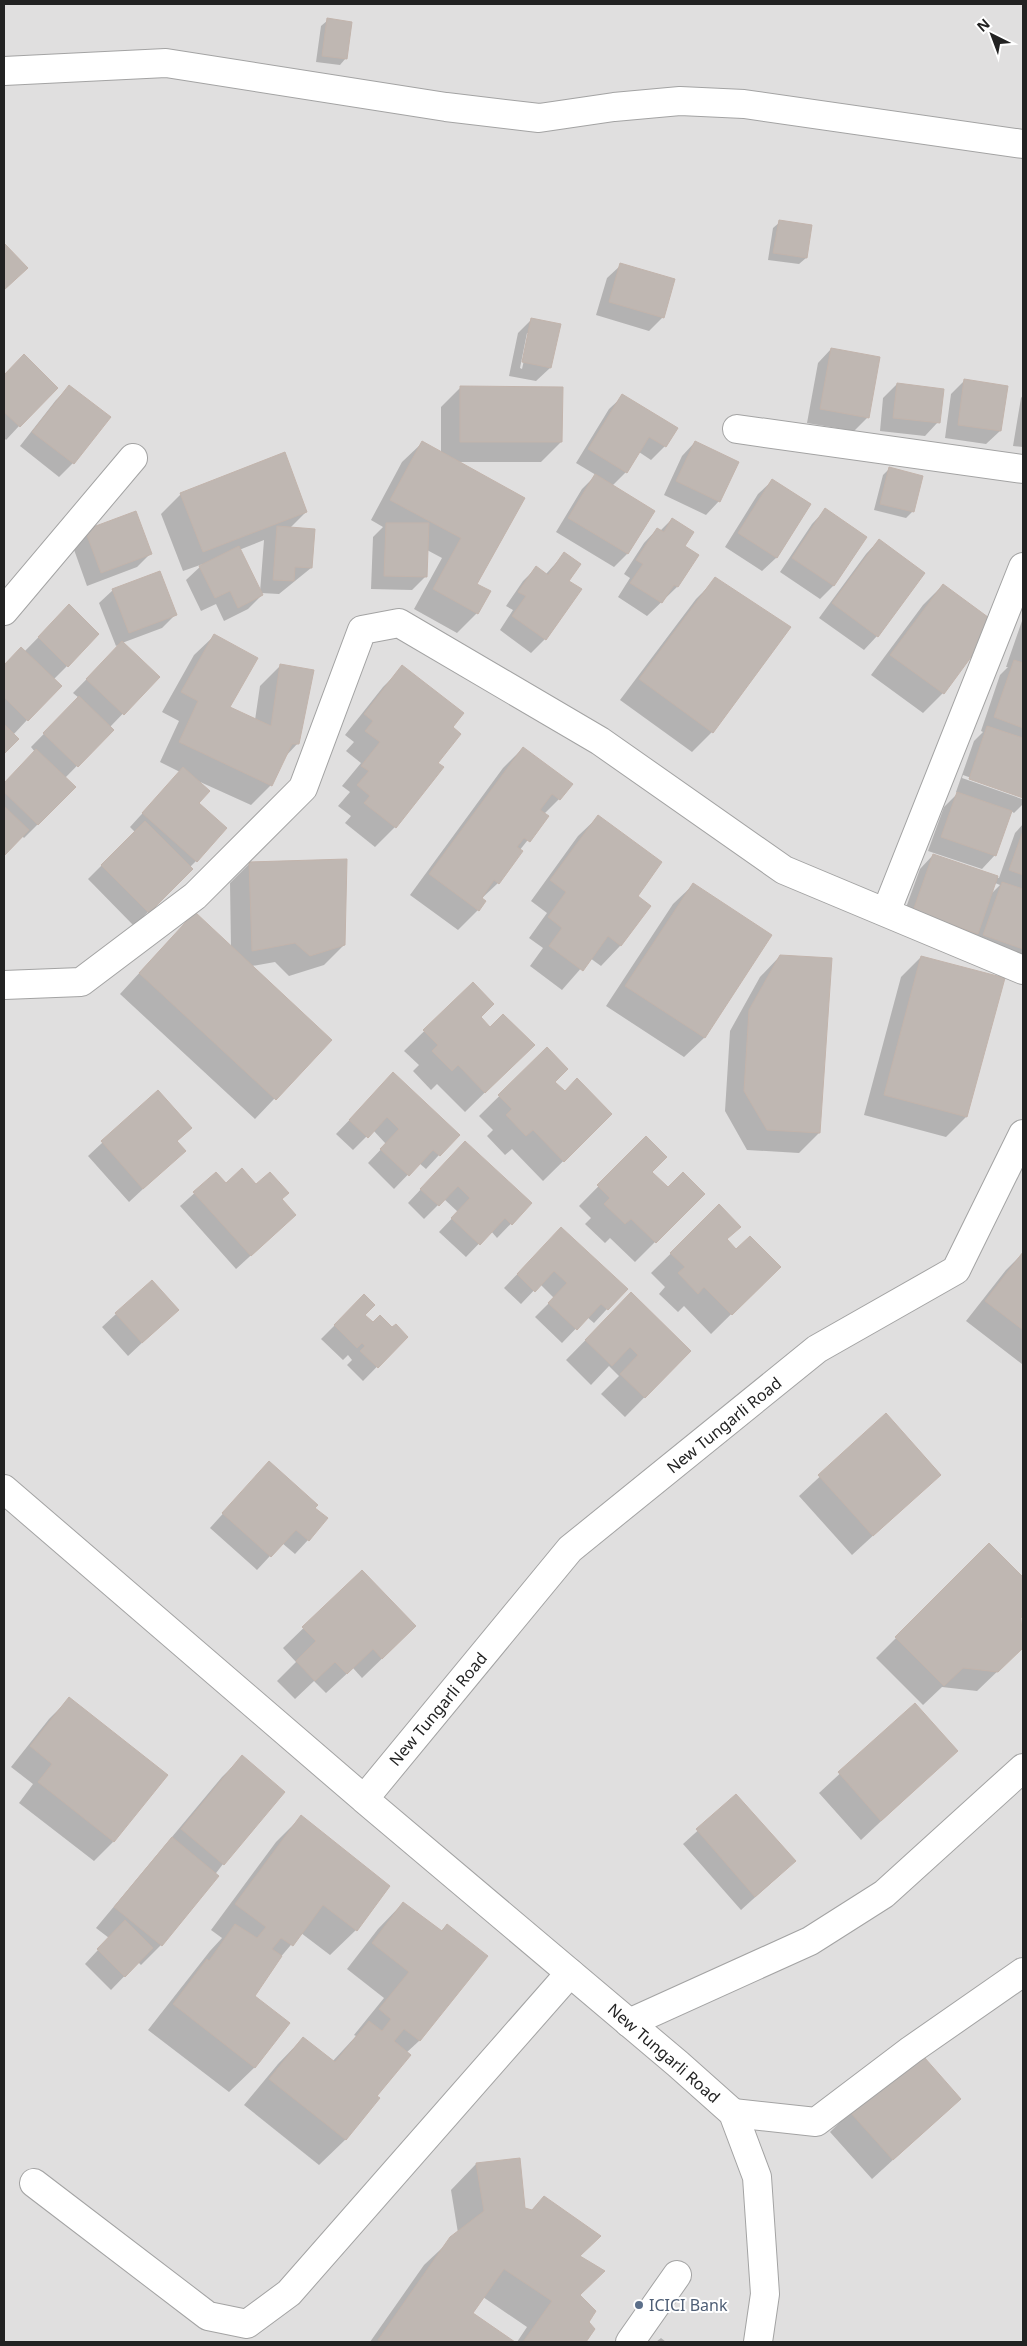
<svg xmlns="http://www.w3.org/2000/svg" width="1027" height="2346" font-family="'Noto Sans',sans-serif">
  <rect width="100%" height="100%" fill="#f1eee9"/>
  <path fill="#e0dfdf" d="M 4,4 L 1023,4 L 1023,2342 L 4,2342 Z"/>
  <path fill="#0003" fill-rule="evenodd" d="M 328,20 L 346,58 L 340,65 L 316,62 L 321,26 Z
    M 780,222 L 810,226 L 806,258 L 799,264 L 768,260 L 773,228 Z
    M 621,265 L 663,317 L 649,331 L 596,315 L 607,278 Z
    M 532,319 L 550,368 L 536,381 L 509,376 L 518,333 ZM 527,333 L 530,333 L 522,369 L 520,368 Z
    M 831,349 L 868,417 L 854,431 L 807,423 L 818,363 Z
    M 24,356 L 19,426 L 6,440 L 4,438 L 4,376 Z
    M 965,380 L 1000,431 L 986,444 L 945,438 L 951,394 Z
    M 897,384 L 938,422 L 925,436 L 880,431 L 883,398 Z
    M 69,387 L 109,417 L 73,463 L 59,477 L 20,446 L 56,400 Z
    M 461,387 L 561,442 L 541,462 L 457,462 L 476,585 L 477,613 L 457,633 L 414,609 L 442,558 L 427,550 L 426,576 L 412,590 L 371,589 L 373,537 L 383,527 L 371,520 L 402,462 L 422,443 L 441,453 L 441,407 Z
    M 1023,395 L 1023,447 L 1013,446 L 1021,398 Z
    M 623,396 L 676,428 L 665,446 L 651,460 L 639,452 L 626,472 L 612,486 L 628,553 L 614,567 L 556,532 L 582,489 L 596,475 L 576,463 L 609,409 Z
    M 695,442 L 719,501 L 706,515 L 664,495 L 682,456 Z
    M 889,469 L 913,511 L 906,518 L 874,510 L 883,475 Z
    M 772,481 L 810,504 L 776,558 L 762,571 L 725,547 L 758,494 Z
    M 181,494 L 306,512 L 289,529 L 311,568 L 279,594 L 261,593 L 262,595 L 248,609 L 224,621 L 216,604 L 201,611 L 186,580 L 203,564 L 183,571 L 161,514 ZM 264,540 L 260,592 L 239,550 Z
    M 825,510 L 834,585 L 820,599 L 780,572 L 812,524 Z
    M 672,519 L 683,546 L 697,555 L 677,587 L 647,616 L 618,597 L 630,578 L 624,574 L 644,543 L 657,529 L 660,531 Z
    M 85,531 L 150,554 L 137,567 L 87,586 L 72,544 Z
    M 879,540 L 877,636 L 864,650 L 819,618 L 866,554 Z
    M 564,554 L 568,581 L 545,639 L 531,653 L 500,630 L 513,610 L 506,606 L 523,581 L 536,568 L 546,574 Z
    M 716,579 L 712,732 L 692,752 L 620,700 L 696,599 Z
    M 943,585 L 943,693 L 923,713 L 871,675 L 923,605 Z
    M 113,590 L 176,614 L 162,628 L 122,643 L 158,677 L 110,727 L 112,730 L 65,778 L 38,824 L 24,838 L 22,836 L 4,854 L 4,784 L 35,752 L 31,747 L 79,698 L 73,693 L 121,644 L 116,646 L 99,603 Z
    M 69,606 L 67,666 L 53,680 L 27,720 L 13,735 L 17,739 L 4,752 L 4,666 L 21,649 L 24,652 Z
    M 1023,618 L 1023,804 L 1014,813 L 1011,811 L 995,855 L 982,869 L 928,851 L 944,807 L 958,793 L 956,792 L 974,741 L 983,732 L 981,731 L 1000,675 L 1008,667 L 1006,667 ZM 963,775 L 1022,796 L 1022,799 L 962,778 Z
    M 214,636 L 229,707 L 255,720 L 260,686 L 280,666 L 298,743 L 285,757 L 270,786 L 251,805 L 198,781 L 196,861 L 189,868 L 191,869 L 134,926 L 88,879 L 135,832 L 130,827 L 180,772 L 160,762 L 179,721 L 162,712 L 194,655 Z
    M 403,667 L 451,728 L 437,763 L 395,827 L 375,847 L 345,823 L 351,816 L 338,806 L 350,792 L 342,786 L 361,763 L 346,751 L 354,742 L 345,735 L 383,687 Z
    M 523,748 L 559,799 L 544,814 L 547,816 L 519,851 L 498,883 L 481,899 L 478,910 L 458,930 L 410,895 L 503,768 Z
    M 598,817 L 636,896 L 649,906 L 620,946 L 601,966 L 590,958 L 562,990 L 530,966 L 543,948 L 529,938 L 547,913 L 531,901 L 578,836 Z
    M 1023,824 L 1023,964 L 900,924 L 920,869 L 933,855 L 999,878 L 1015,833 ZM 995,883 L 1000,885 L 991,894 Z
    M 250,863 L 344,945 L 324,965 L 289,976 L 275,962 L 252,966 L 330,1040 L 255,1119 L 120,994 L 175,934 L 231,948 L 230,883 Z
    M 693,885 L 771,935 L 704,1038 L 684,1057 L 606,1006 L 673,904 Z
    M 780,956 L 819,1133 L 799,1153 L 747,1150 L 725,1111 L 730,1031 L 760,977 Z
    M 921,957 L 966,1117 L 946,1137 L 864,1115 L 901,977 Z
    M 472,984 L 479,1017 L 490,1028 L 533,1045 L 465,1112 L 437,1084 L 431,1090 L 413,1071 L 419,1065 L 404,1051 Z
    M 547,1049 L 554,1082 L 564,1093 L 611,1114 L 543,1181 L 512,1149 L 505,1155 L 487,1136 L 493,1130 L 479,1116 Z
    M 380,1088 L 439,1155 L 426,1169 L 419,1163 L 394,1189 L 368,1163 L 386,1144 L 373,1130 L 353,1150 L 336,1134 Z
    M 158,1091 L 191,1128 L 176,1142 L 184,1151 L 129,1202 L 88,1156 Z
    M 646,1138 L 650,1172 L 668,1189 L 703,1194 L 635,1262 L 610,1238 L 605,1243 L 585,1224 L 591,1218 L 579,1206 Z
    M 452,1156 L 530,1204 L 497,1238 L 491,1231 L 466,1257 L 439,1232 L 458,1212 L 444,1199 L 424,1219 L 408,1203 Z
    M 216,1174 L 226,1184 L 256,1185 L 281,1200 L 281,1228 L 236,1269 L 180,1206 Z
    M 719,1206 L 726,1240 L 736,1250 L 779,1267 L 711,1334 L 684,1306 L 678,1312 L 659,1294 L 665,1287 L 651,1273 Z
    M 548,1242 L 607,1309 L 594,1323 L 587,1317 L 562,1343 L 535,1317 L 554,1298 L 540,1284 L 521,1304 L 504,1288 Z
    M 1023,1253 L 1023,1362 L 1022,1364 L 966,1321 L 1006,1270 Z
    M 364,1296 L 363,1315 L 373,1324 L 392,1329 L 406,1337 L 363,1381 L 347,1365 L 352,1360 L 348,1355 L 343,1360 L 321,1339 Z
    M 177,1310 L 128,1356 L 102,1327 L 116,1314 Z
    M 611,1314 L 690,1351 L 625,1417 L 601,1394 L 619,1376 L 609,1366 L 591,1385 L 566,1360 Z
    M 886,1415 L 940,1474 L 852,1555 L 799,1496 Z
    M 256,1477 L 313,1509 L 308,1540 L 295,1554 L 282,1543 L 257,1570 L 210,1528 Z
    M 989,1545 L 1023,1579 L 1023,1613 L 1002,1667 L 977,1691 L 942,1687 L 923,1705 L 876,1658 Z
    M 362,1571 L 395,1646 L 362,1678 L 353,1668 L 326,1693 L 314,1681 L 295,1699 L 277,1681 L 296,1662 L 283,1648 Z
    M 69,1699 L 113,1842 L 94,1861 L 19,1803 L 33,1784 L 11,1767 L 49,1719 Z
    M 914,1705 L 956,1751 L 861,1840 L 819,1793 Z
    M 242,1757 L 223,1864 L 161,1945 L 141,1965 L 138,1962 L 111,1990 L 85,1964 L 109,1938 L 96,1928 L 222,1777 Z
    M 736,1796 L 780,1875 L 741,1910 L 683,1844 Z
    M 301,1817 L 356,1930 L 330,1955 L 301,1933 L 279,1959 L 253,1996 L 255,2067 L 229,2092 L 148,2030 L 210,1951 L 222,1938 L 211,1930 L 276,1842 Z
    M 403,1903 L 441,1931 L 447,1925 L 486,1956 L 419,2041 L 406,2053 L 375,2097 L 378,2098 L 345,2140 L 319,2165 L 244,2105 L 278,2064 L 303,2038 L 332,2062 L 356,2036 L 354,2035 L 384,1998 L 347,1969 L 378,1929 Z
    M 960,2099 L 872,2179 L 830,2132 L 850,2112 Z
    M 476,2164 L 523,2209 L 531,2211 L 545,2197 L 579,2256 L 579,2295 L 587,2322 L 594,2329 L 584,2342 L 517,2342 L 527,2327 L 483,2297 L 472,2313 L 513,2342 L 370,2342 L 424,2265 L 458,2233 L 451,2190 Z
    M 661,2338 L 666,2342 L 656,2342 Z"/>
  <path fill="#bfb7b2" stroke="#c2b4ac" d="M 327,18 L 352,22 L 347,59 L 322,56 Z
    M 779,220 L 812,225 L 807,258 L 773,253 Z
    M 4,243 L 28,268 L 4,290 Z
    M 620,263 L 675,279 L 664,318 L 609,302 Z
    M 531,318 L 561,324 L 551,368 L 522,362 Z
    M 831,348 L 880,357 L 869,418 L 820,409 Z
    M 24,354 L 58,388 L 20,427 L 4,412 L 4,375 Z
    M 964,379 L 1008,386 L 1001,431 L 958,425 Z
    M 897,383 L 944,389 L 940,423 L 893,418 Z
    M 69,385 L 111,417 L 74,464 L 32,432 Z
    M 460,386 L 563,387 L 562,442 L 460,442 Z
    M 622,394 L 678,428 L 666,447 L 649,437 L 627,473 L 588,449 Z
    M 422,441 L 525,498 L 477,584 L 491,591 L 478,614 L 433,589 L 461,538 L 390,500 Z
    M 695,441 L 739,462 L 720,502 L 676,481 Z
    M 285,452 L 307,512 L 203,552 L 180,493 Z
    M 889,467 L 923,476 L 914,512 L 880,504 Z
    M 595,474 L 655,511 L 628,554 L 568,518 Z
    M 772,479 L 811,504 L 777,558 L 738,533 Z
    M 825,508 L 867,537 L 834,586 L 792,558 Z
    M 136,511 L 152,554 L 101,573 L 85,530 Z
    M 672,518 L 694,532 L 685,546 L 699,555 L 678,587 L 674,585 L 662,603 L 630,583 L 643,564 L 636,560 L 657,528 L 664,532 Z
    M 386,523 L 429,523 L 427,577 L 384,576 Z
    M 277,526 L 315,529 L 312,568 L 295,567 L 294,581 L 273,580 Z
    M 879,539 L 925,573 L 878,637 L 832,603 Z
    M 239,546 L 263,595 L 238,608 L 230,591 L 215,598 L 199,566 Z
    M 564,552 L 581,564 L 569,581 L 582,589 L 546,640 L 512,616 L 526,596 L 518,592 L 536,566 L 548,575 Z
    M 160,571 L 177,615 L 129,633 L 112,589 Z
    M 715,577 L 791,627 L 713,733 L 639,679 Z
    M 943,584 L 996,623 L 944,694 L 890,655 Z
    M 69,604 L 99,634 L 68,667 L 38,637 Z
    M 214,634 L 258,658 L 230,707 L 271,726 L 280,664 L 314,670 L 299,744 L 292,744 L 272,786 L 179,742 L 198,701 L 181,692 Z
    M 122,641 L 160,677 L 124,715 L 86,679 Z
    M 21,647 L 62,686 L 28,721 L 4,697 L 4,665 Z
    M 1014,660 L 1023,663 L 1023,728 L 994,717 Z
    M 402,665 L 464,713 L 453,727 L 461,734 L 438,763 L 444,767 L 396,828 L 364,803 L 370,796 L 357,785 L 369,771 L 361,766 L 380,742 L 365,731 L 373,721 L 364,714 Z
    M 79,696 L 114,730 L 78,767 L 43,733 Z
    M 4,724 L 19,739 L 4,754 Z
    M 987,726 L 1023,738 L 1023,798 L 969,779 Z
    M 523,747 L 573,784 L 560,800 L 552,794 L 540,810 L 549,816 L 530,842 L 524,838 L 517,847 L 523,851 L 499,884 L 494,880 L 482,898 L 486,901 L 479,911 L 429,874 Z
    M 36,749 L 76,787 L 38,825 L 4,792 L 4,783 Z
    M 183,767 L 210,791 L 199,803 L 227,828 L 197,862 L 142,813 Z
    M 957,792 L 1012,811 L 996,856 L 941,837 Z
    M 4,806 L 29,830 L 4,856 Z
    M 598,815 L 662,862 L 638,896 L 651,906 L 621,946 L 608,936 L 583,971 L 549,946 L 562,928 L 548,917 L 566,892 L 550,880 Z
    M 145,821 L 193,869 L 149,913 L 101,865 Z
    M 1023,831 L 1023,875 L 1009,870 Z
    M 933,854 L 998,876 L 978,934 L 913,911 Z
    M 347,859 L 345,945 L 310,956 L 295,943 L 252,951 L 249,862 Z
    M 1002,882 L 1023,889 L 1023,949 L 983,935 Z
    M 693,883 L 772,935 L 705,1038 L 625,986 Z
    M 195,912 L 332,1040 L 276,1100 L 139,973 Z
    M 780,955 L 832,958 L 820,1133 L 767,1130 L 744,1091 L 749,1010 Z
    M 921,956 L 1005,978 L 967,1117 L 884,1095 Z
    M 473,982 L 494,1004 L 481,1017 L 490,1027 L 503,1014 L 535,1045 L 485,1093 L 458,1065 L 452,1071 L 432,1051 L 438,1045 L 423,1030 Z
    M 547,1047 L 568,1069 L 555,1082 L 565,1091 L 577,1078 L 612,1114 L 564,1162 L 533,1130 L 526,1136 L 506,1115 L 512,1109 L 498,1095 Z
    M 393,1072 L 460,1135 L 440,1156 L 433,1150 L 409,1176 L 380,1149 L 399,1129 L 387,1117 L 368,1138 L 349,1120 Z
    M 158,1090 L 192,1128 L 177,1141 L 186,1151 L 143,1189 L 101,1141 Z
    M 646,1136 L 667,1157 L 652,1172 L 668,1187 L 683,1172 L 705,1194 L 656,1243 L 631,1219 L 625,1224 L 604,1204 L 610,1198 L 597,1185 Z
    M 465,1141 L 532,1203 L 512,1225 L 505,1218 L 480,1245 L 451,1218 L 470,1198 L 458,1186 L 439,1206 L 420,1189 Z
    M 242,1168 L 256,1184 L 270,1172 L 289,1193 L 282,1199 L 296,1215 L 251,1256 L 193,1192 L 216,1172 L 226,1183 Z
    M 719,1204 L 741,1227 L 727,1239 L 736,1249 L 750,1236 L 781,1267 L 732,1315 L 704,1287 L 698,1294 L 678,1273 L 685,1267 L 670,1253 Z
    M 561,1227 L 628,1289 L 608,1310 L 601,1304 L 577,1330 L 548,1303 L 567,1283 L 554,1271 L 535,1292 L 517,1274 Z
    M 1023,1252 L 1023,1330 L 985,1301 Z
    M 152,1280 L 179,1310 L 142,1343 L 115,1313 Z
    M 631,1292 L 691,1351 L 645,1398 L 620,1374 L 638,1355 L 630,1347 L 612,1366 L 585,1340 Z
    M 364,1294 L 375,1305 L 365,1315 L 373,1322 L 380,1315 L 392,1327 L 396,1324 L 408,1337 L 378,1368 L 360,1351 L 365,1346 L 362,1343 L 357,1348 L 334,1325 Z
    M 886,1413 L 941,1475 L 873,1536 L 818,1475 Z
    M 269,1461 L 318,1505 L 315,1508 L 328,1518 L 309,1541 L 296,1530 L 271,1557 L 222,1513 Z
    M 989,1543 L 1023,1577 L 1023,1615 L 1021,1618 L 1023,1648 L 998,1672 L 963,1668 L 944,1686 L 895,1637 Z
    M 362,1570 L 416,1626 L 382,1659 L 373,1649 L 347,1674 L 335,1662 L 315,1681 L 296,1661 L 316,1641 L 302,1627 Z
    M 69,1697 L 168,1775 L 114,1842 L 38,1782 L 52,1764 L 30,1746 Z
    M 915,1703 L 958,1751 L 881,1821 L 838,1772 Z
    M 242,1755 L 285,1792 L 224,1865 L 181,1829 Z
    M 736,1794 L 796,1861 L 755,1897 L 696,1829 Z
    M 301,1815 L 390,1886 L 357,1931 L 323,1905 L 293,1946 L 281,1938 L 272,1949 L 282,1956 L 255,1996 L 290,2023 L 255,2068 L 173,2004 L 207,1959 L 209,1961 L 235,1924 L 257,1938 L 266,1927 L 235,1904 Z
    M 172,1837 L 219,1876 L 162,1946 L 114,1907 Z
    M 403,1902 L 442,1931 L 447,1924 L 488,1956 L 420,2041 L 404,2029 L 394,2041 L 411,2055 L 377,2096 L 380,2098 L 346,2140 L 269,2079 L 303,2037 L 335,2062 L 369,2021 L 382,2031 L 391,2019 L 379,2009 L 409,1972 L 372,1943 Z
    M 125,1920 L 153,1948 L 125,1977 L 97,1949 Z
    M 917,2049 L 961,2099 L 893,2160 L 849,2111 Z
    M 520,2158 L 525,2208 L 532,2210 L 544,2196 L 601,2236 L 580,2256 L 605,2271 L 580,2295 L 596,2311 L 589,2322 L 595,2329 L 586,2342 L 523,2342 L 552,2301 L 504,2269 L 473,2313 L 515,2342 L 382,2342 L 378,2340 L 450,2237 L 484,2211 L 476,2163 Z"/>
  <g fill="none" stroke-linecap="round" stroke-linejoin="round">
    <defs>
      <path id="minor" d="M 4,71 L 166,63 L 446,107 L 539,118 L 614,107 L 680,101 L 744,104 L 1023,144
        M 737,429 L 1023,469
        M 4,611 L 133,458
        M 886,912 L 1023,567
        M 4,985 L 81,982 L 195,896 L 303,788 L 362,630 L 399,623 L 600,741 L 784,870 L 1023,970
        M 629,2023 L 810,1941 L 884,1894 L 1023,1768
        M 733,2113 L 816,2122 L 911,2050 L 1023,1972
        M 34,2183 L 208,2316 L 247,2324 L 289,2293 L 570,1973
        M 630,2342 L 677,2275"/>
      <path id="tertiary" d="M 4,1489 L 364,1799
        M 758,2342 L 765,2294 L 757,2177 L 733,2113 L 678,2064 L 364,1799 L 570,1549 L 817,1349 L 956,1270 L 1023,1134"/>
    </defs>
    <use href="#minor" stroke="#a3a3a3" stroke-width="30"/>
    <use href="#tertiary" stroke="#a3a3a3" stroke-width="30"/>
    <use href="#minor" stroke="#fff" stroke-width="28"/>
    <use href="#tertiary" stroke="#fff" stroke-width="28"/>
  </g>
  <circle fill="#5c6f8a" stroke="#fff" stroke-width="2" cx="639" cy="2305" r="5"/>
  <g text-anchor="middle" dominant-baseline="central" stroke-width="4" stroke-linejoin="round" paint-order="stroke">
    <g font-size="16" fill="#222" stroke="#fff">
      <text transform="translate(724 1425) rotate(-39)">New Tungarli Road</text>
      <text transform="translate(438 1709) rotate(-50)">New Tungarli Road</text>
      <text transform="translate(664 2053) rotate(41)">New Tungarli Road</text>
    </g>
    <g font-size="16" fill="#4e5e75" stroke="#fff" text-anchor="start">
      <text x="649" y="2305">ICICI Bank</text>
    </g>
  </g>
  <rect width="1027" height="2346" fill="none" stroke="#222222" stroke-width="10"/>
  <g transform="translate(992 35) rotate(318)" stroke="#ffffff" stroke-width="4" paint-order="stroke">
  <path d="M0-4L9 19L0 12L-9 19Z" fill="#222222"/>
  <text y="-8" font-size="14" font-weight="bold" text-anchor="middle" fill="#222222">N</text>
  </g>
</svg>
